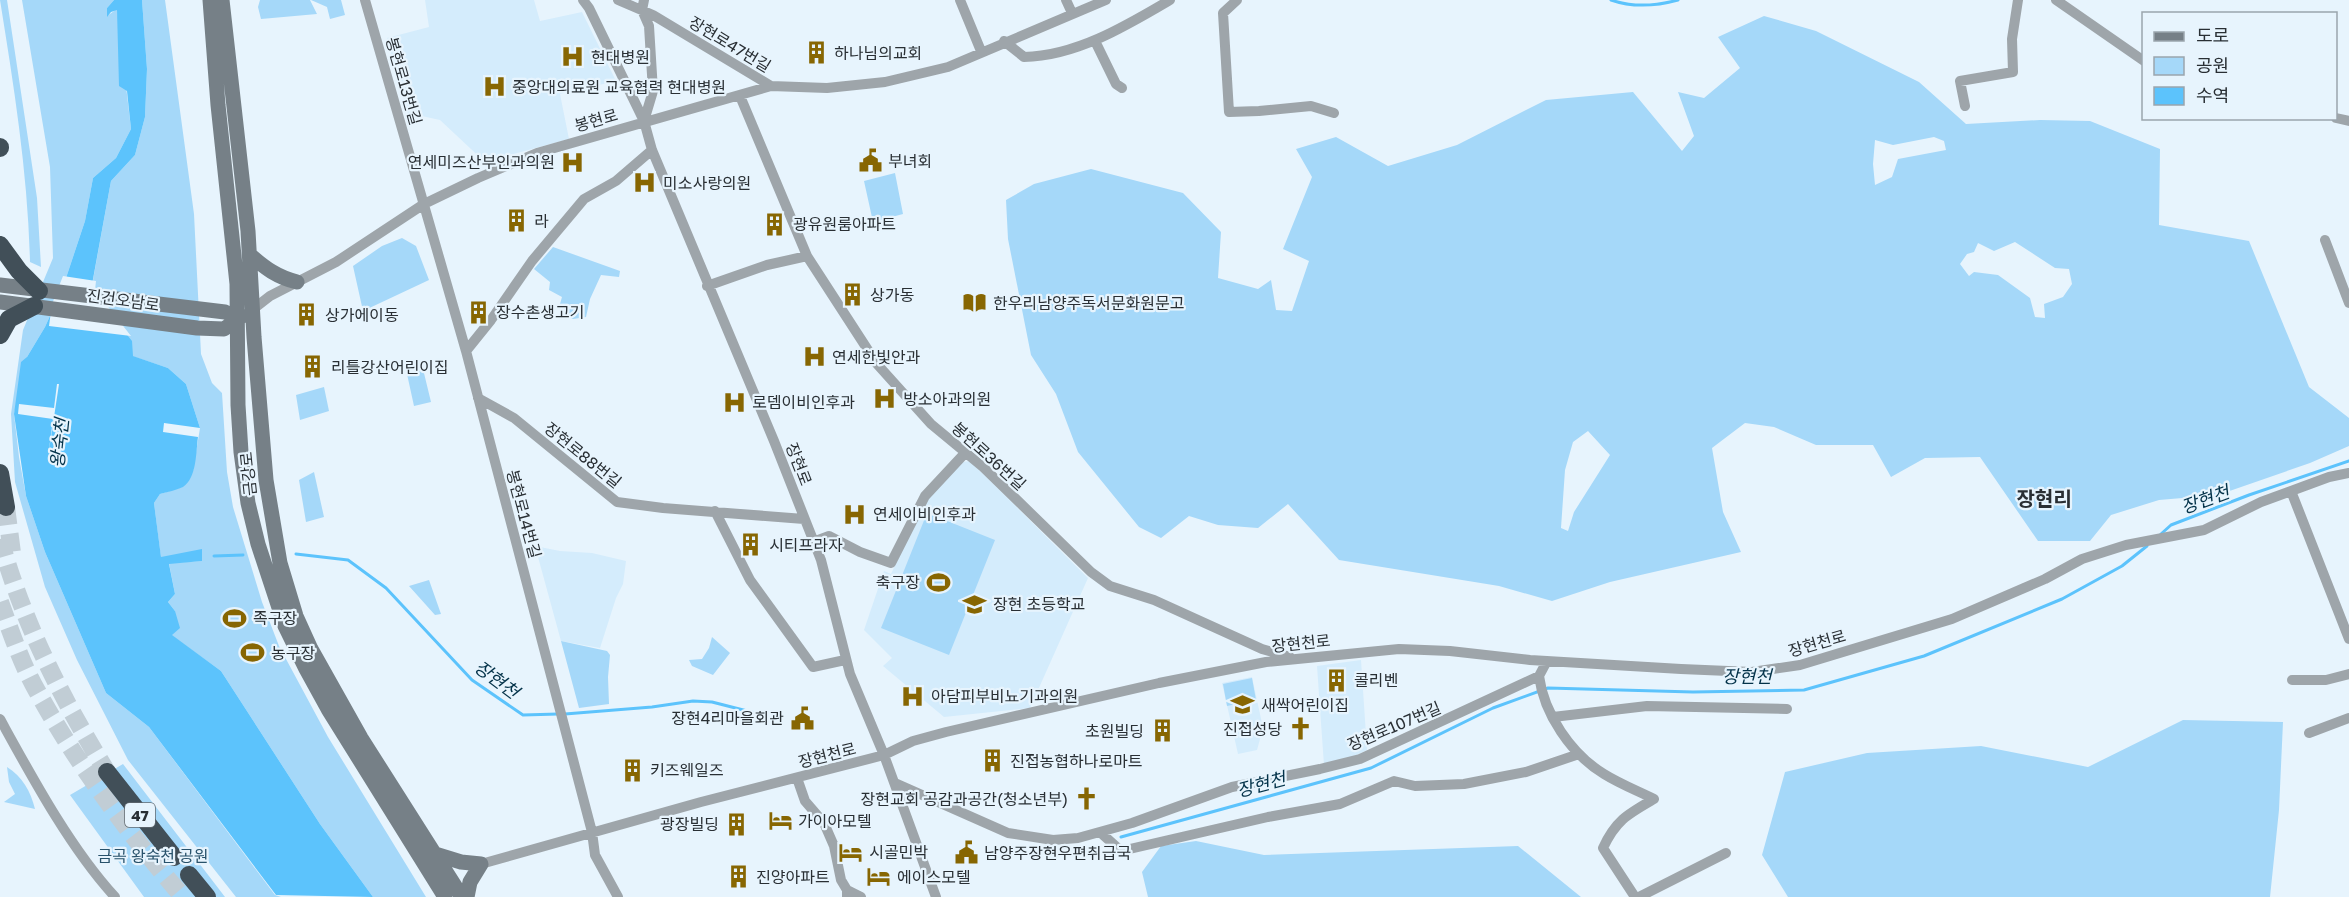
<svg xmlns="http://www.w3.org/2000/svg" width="2349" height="897" font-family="'Golos Text','Noto Sans KR',sans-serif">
  <rect width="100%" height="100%" fill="#e7f4fd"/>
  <path fill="#d4ecfc" d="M 425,0 L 534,0 L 540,21 L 582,12 L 616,81 L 560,94 L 569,139 L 506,156 L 487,164 L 440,120 L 408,113 L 387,38 L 429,27 Z
    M 970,461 L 1088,578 L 1030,708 L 944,717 L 883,666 L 892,658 L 864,630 L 884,571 L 891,574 L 928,496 L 957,463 Z
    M 535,546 L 560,551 L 592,553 L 626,561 L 623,584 L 616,598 L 600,648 L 561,641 Z
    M 1361,660 L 1367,750 L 1346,760 L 1324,765 L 1317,666 Z
    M 1252,677 L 1263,728 L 1257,750 L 1238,754 L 1222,683 Z"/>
  <path fill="#a5d8f9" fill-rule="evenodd" d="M 0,0 L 7,0 L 37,198 L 41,267 L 30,262 C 28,174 14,87 0,0 Z
    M 22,0 L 114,0 L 107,8 L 107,16 L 117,9 L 131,129 L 116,158 L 93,178 L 85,221 L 63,287 L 45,327 L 27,357 L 14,414 L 19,457 L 26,496 L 45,552 L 106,693 L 149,727 L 275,895 L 281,897 L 236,897 L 128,760 L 77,660 L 45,587 L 15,482 L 11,414 L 23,330 L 53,258 L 50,167 Z
    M 142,0 L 165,0 L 194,214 L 201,354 L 212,383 L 222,393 L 227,472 L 233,507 L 262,602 L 279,646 L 328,737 L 426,897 L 373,897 L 320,824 L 221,671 L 171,635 L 175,611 L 168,602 L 175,594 L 169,563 L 202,561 L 202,550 L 161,558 L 154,503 L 160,494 L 182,487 L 193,471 L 200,428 L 186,384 L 168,368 L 132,356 L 91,291 L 111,181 L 135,155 L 145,117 L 147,69 Z
    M 260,0 L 310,0 L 317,14 L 261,19 L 258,7 Z
    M 311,0 L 341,0 L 345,15 L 330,19 L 327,7 Z
    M 1764,16 L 1816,31 L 1919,82 L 1966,124 L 2040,120 L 2090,121 L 2160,149 L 2159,225 L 2249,241 L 2309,387 L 2349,418 L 2349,446 L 2310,463 L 2218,495 L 2159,500 L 2111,515 L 2090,541 L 2038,541 L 1980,457 L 1925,458 L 1891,477 L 1873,445 L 1816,445 L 1774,427 L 1745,423 L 1712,448 L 1723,512 L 1741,552 L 1610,582 L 1552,601 L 1499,586 L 1339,560 L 1288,504 L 1258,528 L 1218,525 L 1189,516 L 1161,538 L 1139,527 L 1078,452 L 1056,394 L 1031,355 L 1008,239 L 1006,200 L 1034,184 L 1091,169 L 1183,193 L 1221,232 L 1218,278 L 1258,289 L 1271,280 L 1276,310 L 1292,311 L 1309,261 L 1283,249 L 1312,177 L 1296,149 L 1336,137 L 1388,166 L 1457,145 L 1546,100 L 1633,92 L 1682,151 L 1694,136 L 1678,92 L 1704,98 L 1740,68 L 1718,37 ZM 1934,137 L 1944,141 L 1946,150 L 1898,159 L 1892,177 L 1875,185 L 1873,164 L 1875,140 L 1893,145 ZM 2015,242 L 2055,268 L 2069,269 L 2072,284 L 2063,297 L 2044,304 L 2045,318 L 2035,317 L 2030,298 L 1998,275 L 1974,272 L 1969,276 L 1960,264 L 1967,254 L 1974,252 L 1978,243 L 1994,251 ZM 1588,431 L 1610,455 L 1574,512 L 1568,531 L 1561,528 L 1565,470 L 1573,442 Z
    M 895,173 L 903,214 L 873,222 L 864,181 Z
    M 402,238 L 416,246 L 429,280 L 363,311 L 353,266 L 382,246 Z
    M 553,247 L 620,271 L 619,277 L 601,275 L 590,299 L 586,317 L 573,319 L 563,314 L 560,304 L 562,297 L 549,290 L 550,282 L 534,269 Z
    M 423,369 L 431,402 L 414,406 L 407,374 Z
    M 324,387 L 329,411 L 300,420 L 296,395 Z
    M 314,472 L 324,517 L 306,522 L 299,480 Z
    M 927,513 L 995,540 L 949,655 L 881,628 Z
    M 429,580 L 441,614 L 435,615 L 409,586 Z
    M 712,637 L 730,653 L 713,675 L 692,666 L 689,660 L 702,659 L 709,648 Z
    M 561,641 L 607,651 L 610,655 L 608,677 L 609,704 L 579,708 Z
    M 1252,678 L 1256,700 L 1227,706 L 1223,684 Z
    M 2183,720 L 2283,722 L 2279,810 L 2270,897 L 1788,897 L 1762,855 L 1785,772 L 1867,753 L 1981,746 L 2088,767 Z
    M 123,764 L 225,897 L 144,897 L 70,795 Z
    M 7,767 C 22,776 31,792 35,809 L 4,802 L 15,794 L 9,782 Z
    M 1196,841 L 1264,855 L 1518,846 L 1581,897 L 1148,897 L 1142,872 L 1161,846 Z"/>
  <path fill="#5cc3fc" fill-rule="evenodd" d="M 114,0 L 142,0 L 147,69 L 145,117 L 135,155 L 111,181 L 91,290 L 132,341 L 133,356 L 168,368 L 186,384 L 200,428 L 164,423 L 163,432 L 198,437 C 196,451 197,478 183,487 C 177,490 167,492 160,494 L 154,503 L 161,557 L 202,549 L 202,561 L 169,564 L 175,594 L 168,602 L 175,611 L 180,628 L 172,635 L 221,671 L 320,824 L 373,897 L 276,895 L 149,727 L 106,693 L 45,552 L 26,496 L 14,414 L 21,362 L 27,357 L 45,327 L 63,287 L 85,221 L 93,178 L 116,158 L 131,129 L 127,91 L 119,86 L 117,10 L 111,12 L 107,17 L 107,8 ZM 57,384 L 59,384 L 48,457 L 53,419 L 18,414 L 19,404 L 54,408 Z"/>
  <path fill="#e7f4fd" d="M 63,276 L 96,281 L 95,290 L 131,336 L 49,326 L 52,304 Z"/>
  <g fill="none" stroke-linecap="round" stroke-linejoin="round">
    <path stroke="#5cc3fc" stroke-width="3" d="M 1611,0 C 1634,8 1656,6 1678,0
      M 2161,534 L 2171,525 L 2249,495 L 2349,461
      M 296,554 L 348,560 L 386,588 L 472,680 L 523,715 L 558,714
      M 214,556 L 243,555
      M 565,714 L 652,707 L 693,701 L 712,702 L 759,714
      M 1121,837 L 1371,768 L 1493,708 L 1548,688 L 1693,692 L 1804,690 L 1924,656 L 2062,599 L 2122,566 L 2147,546"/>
    <path stroke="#c1cdd5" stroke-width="18" stroke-dasharray="18 9" stroke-linecap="butt" d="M 6,507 L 12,553
      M 0,539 C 23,623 62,699 107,772
      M 0,602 C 11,632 21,663 37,691 C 77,764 129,834 183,897"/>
    <path stroke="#9ea5aa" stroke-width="10" d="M 365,0 L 466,351 L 592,832 L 595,855 L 618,897
      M 583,0 L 589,8 L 644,121 L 652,150 L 774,441 L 821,560 L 850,674 L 884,755 L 936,897
      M 618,0 L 653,15 L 771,86
      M 644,0 L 642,10 L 649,26 L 653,91 L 644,121
      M 960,0 L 981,51
      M 1066,0 L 1072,13
      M 1237,0 L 1223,13 L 1229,112 L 1259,111 L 1311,106 L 1334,113
      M 2056,0 L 2144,61
      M 1004,41 L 1024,57 C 1076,56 1126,26 1170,0
      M 1095,41 L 1116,84 L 1122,88
      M 740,96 L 807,256 L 877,364 L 931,424 L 983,467 L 1091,572 L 1110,586 L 1154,600 L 1262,649 L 1290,657
      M 1965,106 L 1960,81 L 2013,72 L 2012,39 L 2018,0
      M 2336,118 L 2349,121
      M 2325,240 L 2349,303
      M 707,286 L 767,265 L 807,256
      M 252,310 L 270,296 L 336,262 L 424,204 L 478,178 L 537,153 L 771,86 L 827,88 L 885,82 L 948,67 L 1106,0
      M 466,351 L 491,320 L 532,261 L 584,199 L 616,181 L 652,150
      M 478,398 L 514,418 L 617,502 L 663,508 L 804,519
      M 2291,491 L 2349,639
      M 715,511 L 750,580 L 813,667 L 845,660
      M 813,542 L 829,536 L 860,552 L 891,563 L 925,496 L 966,452
      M 1539,676 C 1544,714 1571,754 1604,774 C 1620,784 1638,791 1654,799
      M 2292,680 L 2326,680 L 2349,674
      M 1553,717 L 1647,706 L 1787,709
      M 0,719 C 32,777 70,848 115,897
      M 2309,733 L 2349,718
      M 797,778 L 805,801 L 824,823 L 834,846 L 841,880 L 847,890 L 847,897
      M 895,783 L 1008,833 L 1053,840 L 1078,838 L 1132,823 L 1232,787 L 1320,769 L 1360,759 L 1539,676 L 1547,661
      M 1101,833 L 1121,851 L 1268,817 L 1340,804 L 1394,781 L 1415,786 L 1464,784 L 1526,772 L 1579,754
      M 481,864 L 701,802 L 884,755 L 913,741 L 946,732 L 1159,683 L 1266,662 L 1399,649 L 1450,651 L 1530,660 L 1681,669 L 1752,672 L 1800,665 L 1952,619 L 2045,579 L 2082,559 L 2126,545 L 2204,530 L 2261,502 L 2329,477 L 2349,473
      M 847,890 L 861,897
      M 1635,897 L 1603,848 C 1616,820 1628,814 1654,799
      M 1639,897 L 1726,853"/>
    <path stroke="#768087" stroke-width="15" d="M 210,0 L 218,105 L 237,284 L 238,405 L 241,452 L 248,503 L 258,544 L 285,626 L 306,669 L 328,709 L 445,897
      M 222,0 L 248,231 L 254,337 L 266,480 L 280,563 L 296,616 L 311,649 L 361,738 L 462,897
      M 250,255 C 265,268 277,277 297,282
      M 0,285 L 225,312 L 238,318
      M 0,302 L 197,328 L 224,329 L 242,316
      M 435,854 L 461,862 L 481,864 L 470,882 L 467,897"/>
    <path stroke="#414f58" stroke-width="18" d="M 0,147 L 0,148
      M 0,245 L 19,271 L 39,291
      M 0,335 L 9,319 L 34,306
      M 0,473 L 6,507
      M 107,772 L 174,857
      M 189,875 L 207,897"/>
  </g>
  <defs>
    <symbol id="building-bare" viewBox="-9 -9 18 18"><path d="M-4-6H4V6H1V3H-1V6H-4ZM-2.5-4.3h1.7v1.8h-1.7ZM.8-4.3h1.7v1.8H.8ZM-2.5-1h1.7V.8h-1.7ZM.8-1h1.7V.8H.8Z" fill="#876602" stroke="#e7f4fd" stroke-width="2.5" paint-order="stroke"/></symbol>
    <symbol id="hospital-bare" viewBox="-9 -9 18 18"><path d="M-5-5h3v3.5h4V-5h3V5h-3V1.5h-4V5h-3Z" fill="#876602" stroke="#e7f4fd" stroke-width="2.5" paint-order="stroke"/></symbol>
    <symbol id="civic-bare" viewBox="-9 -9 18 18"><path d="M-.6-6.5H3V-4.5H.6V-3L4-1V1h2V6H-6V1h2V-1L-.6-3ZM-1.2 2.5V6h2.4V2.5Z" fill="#876602" stroke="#e7f4fd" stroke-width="2.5" paint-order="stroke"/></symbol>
    <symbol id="library-bare" viewBox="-9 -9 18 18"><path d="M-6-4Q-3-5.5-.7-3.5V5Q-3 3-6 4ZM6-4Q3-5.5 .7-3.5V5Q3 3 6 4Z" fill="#876602" stroke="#e7f4fd" stroke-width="2.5" paint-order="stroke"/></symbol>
    <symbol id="stadium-bare" viewBox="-9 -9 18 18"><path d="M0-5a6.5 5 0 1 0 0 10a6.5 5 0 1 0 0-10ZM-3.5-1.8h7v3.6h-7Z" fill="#876602" stroke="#e7f4fd" stroke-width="2.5" paint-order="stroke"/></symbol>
    <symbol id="school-bare" viewBox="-9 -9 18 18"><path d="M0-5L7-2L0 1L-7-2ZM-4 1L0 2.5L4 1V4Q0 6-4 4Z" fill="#876602" stroke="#e7f4fd" stroke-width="2.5" paint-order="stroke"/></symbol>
    <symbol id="church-bare" viewBox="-9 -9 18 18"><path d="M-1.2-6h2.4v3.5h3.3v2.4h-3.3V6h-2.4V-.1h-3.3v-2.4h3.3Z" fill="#876602" stroke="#e7f4fd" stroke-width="2.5" paint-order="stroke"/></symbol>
    <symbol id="hotel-bare" viewBox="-9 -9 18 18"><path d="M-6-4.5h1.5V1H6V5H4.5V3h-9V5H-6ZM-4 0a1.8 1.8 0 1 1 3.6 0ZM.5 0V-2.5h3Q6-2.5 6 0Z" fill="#876602" stroke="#e7f4fd" stroke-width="2.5" paint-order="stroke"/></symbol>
  </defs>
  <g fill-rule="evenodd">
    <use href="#building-bare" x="800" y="36" width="33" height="33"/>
    <use href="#hospital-bare" x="556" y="40" width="33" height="33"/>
    <use href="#hospital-bare" x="478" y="70" width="33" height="33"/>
    <use href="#civic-bare" x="854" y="144" width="33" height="33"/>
    <use href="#hospital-bare" x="556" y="146" width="33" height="33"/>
    <use href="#hospital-bare" x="628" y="166" width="33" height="33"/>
    <use href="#building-bare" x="500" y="204" width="33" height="33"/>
    <use href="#building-bare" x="758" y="208" width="33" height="33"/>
    <use href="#building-bare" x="836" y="278" width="33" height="33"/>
    <use href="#library-bare" x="958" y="286" width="33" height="33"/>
    <use href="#building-bare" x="462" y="296" width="33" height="33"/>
    <use href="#building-bare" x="290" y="298" width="33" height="33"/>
    <use href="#hospital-bare" x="798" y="340" width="33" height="33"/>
    <use href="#building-bare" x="296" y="350" width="33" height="33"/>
    <use href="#hospital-bare" x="868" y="382" width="33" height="33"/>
    <use href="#hospital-bare" x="718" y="386" width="33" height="33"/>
    <use href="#hospital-bare" x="838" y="498" width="33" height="33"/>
    <use href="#building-bare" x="734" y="528" width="33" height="33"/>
    <use href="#stadium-bare" x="922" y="566" width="33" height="33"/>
    <use href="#school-bare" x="958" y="588" width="33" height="33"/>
    <use href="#stadium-bare" x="218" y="602" width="33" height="33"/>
    <use href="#stadium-bare" x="236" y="636" width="33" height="33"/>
    <use href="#building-bare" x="1320" y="664" width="33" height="33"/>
    <use href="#hospital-bare" x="896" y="680" width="33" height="33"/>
    <use href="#school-bare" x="1226" y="688" width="33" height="33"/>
    <use href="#civic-bare" x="786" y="702" width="33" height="33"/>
    <use href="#church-bare" x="1284" y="712" width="33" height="33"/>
    <use href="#building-bare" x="1146" y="714" width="33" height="33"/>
    <use href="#building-bare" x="976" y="744" width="33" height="33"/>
    <use href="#building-bare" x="616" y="754" width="33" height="33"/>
    <use href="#church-bare" x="1070" y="782" width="33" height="33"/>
    <use href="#hotel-bare" x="764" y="804" width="33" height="33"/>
    <use href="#building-bare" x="720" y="808" width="33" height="33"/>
    <use href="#hotel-bare" x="834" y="836" width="33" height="33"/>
    <use href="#civic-bare" x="950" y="836" width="33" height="33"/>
    <use href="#building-bare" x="722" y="860" width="33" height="33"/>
    <use href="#hotel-bare" x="862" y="860" width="33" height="33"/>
  </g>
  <g text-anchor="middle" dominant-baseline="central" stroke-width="4.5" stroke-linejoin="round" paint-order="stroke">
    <rect fill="#e7f4fd" stroke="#626a70" stroke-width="1.5" x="125" y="803" width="30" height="24" rx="4.5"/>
    <g font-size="15" font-weight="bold" fill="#292f34">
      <text x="140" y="815">47</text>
    </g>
    <g font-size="16" fill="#292f34" stroke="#e7f4fd">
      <text transform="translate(730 44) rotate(31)">장현로47번길</text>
      <text transform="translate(404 81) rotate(74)">봉현로13번길</text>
      <text transform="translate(596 120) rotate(-16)">봉현로</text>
      <text transform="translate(123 300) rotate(8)">진건오남로</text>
      <text transform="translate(583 455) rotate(39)">장현로88번길</text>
      <text transform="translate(989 456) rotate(42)">봉현로36번길</text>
      <text transform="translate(799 464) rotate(69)">장현로</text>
      <text transform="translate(248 474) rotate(-96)">금강로</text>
      <text transform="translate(524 514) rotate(75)">봉현로14번길</text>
      <text transform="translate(1301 643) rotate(-6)">장현천로</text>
      <text transform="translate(1817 643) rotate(-16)">장현천로</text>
      <text transform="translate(1394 726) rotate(-23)">장현로107번길</text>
      <text transform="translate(827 755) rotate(-14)">장현천로</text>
    </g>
    <g font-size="16" fill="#292f34" stroke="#e7f4fd" text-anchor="start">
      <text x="834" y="53">하나님의교회</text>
      <text x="591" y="57">현대병원</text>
      <text x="512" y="87">중앙대의료원 교육협력 현대병원</text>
      <text x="888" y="161">부녀회</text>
      <text x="555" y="162" text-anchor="end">연세미즈산부인과의원</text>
      <text x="663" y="183">미소사랑의원</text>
      <text x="534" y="221">라</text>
      <text x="793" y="224">광유원룸아파트</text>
      <text x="870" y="295">상가동</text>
      <text x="993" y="303">한우리남양주독서문화원문고</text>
      <text x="496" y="312">장수촌생고기</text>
      <text x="325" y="315">상가에이동</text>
      <text x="832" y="357">연세한빛안과</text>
      <text x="331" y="367">리틀강산어린이집</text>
      <text x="903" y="399">방소아과의원</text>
      <text x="752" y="402">로뎀이비인후과</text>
      <text x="873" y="514">연세이비인후과</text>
      <text x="769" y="545">시티프라자</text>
      <text x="920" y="582" text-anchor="end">축구장</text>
      <text x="993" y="604">장현 초등학교</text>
      <text x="253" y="618">족구장</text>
      <text x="271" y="653">농구장</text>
      <text x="1354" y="680">콜리벤</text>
      <text x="931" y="696">아담피부비뇨기과의원</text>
      <text x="1261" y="705">새싹어린이집</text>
      <text x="784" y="718" text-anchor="end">장현4리마을회관</text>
      <text x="1282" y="729" text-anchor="end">진접성당</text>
      <text x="1144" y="731" text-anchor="end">초원빌딩</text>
      <text x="1010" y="761">진접농협하나로마트</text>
      <text x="650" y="770">키즈웨일즈</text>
      <text x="1068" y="799" text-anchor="end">장현교회 공감과공간(청소년부)</text>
      <text x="798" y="821">가이아모텔</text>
      <text x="719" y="824" text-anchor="end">광장빌딩</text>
      <text x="869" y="852">시골민박</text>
      <text x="984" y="853">남양주장현우편취급국</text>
      <text x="756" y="877">진양아파트</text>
      <text x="897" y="877">에이스모텔</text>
    </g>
    <g font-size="16" fill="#28526b" stroke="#e7f4fd">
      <text x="153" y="856">금곡 왕숙천 공원</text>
    </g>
    <g font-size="18" font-style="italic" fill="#033249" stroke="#e7f4fd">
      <text transform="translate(59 443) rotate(-84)">왕숙천</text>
      <text transform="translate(2205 499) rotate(-20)">장현천</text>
      <text x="1747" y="676">장현천</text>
      <text transform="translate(497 679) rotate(37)">장현천</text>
      <text transform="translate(1261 784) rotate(-15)">장현천</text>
    </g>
    <g font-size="20" font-weight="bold" fill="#292f34" stroke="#e7f4fd">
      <text x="2044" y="498">장현리</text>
    </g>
  </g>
  <rect x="2142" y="12" width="195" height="108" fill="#e7f4fd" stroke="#9ba5ad" stroke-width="1.5"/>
  <rect x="2154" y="32" width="30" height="9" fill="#768087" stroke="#9ba5ad" stroke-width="1.5"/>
  <text x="2196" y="42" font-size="18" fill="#292f34">도로</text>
  <rect x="2154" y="57" width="30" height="18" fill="#a5d8f9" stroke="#9ba5ad" stroke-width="1.5"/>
  <text x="2196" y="72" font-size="18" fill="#292f34">공원</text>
  <rect x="2154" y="87" width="30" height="18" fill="#5cc3fc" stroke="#9ba5ad" stroke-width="1.5"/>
  <text x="2196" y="102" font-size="18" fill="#292f34">수역</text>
</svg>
